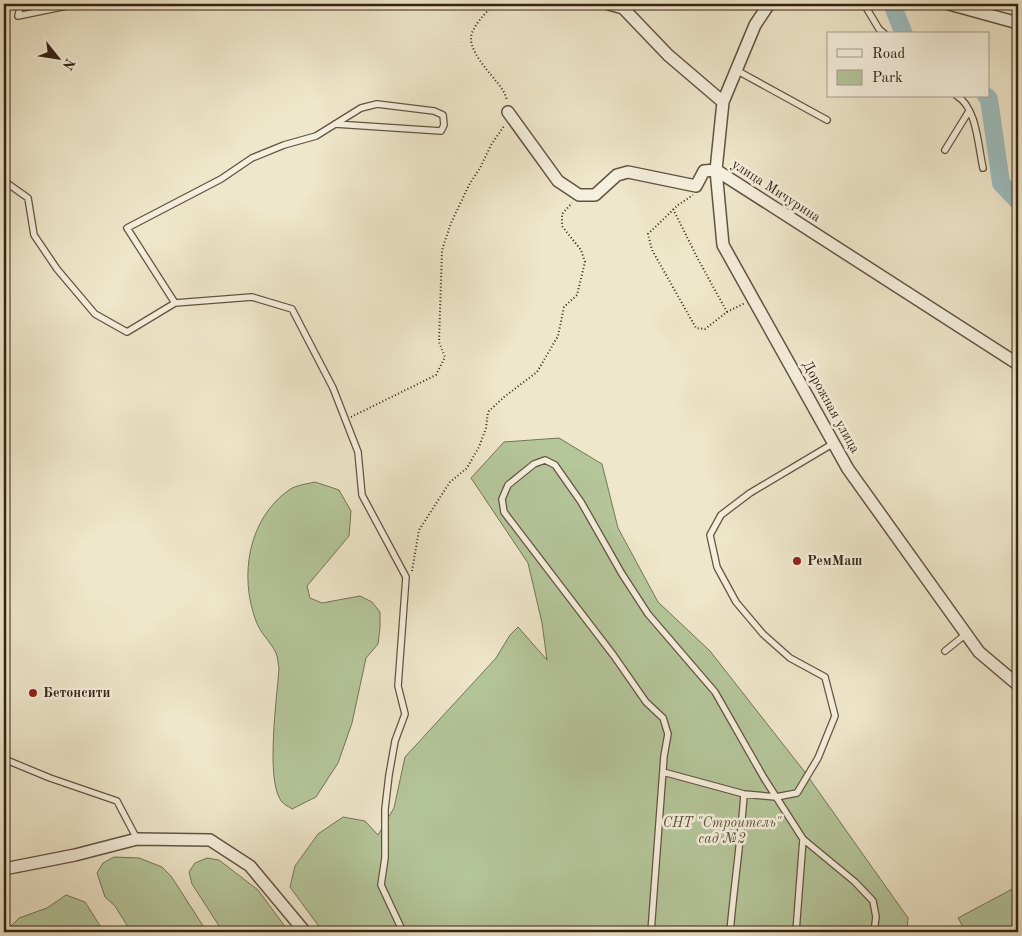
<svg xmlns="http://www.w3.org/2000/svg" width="1022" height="936" font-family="'Old Standard TT',serif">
  <rect width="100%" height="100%" fill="#efe7cb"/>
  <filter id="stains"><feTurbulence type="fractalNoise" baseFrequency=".004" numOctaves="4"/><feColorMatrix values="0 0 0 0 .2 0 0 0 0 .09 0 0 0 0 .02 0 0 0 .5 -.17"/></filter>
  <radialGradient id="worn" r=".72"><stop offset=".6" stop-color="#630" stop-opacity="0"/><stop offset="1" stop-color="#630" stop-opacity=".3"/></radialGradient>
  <path fill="#b5c69b" stroke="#747457" d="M 559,438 L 602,464 L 618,528 L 658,602 L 710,651 L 804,771 L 908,918 L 907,932 L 323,932 L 290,887 L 295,866 L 318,834 L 343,817 L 365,821 L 378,835 L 394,808 L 405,757 L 496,658 L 510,635 L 518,627 L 547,660 L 542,623 L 528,563 L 471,478 L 504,442 Z
    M 315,482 L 339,490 L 351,511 L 349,536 L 307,586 L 310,598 L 322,603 L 360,596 L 372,602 L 380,612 L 380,628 L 378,644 L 366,658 L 352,723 L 338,763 L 316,797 L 292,809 C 288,806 282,804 280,799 C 266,776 277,698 279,668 C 278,664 278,658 276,653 C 271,642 260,633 256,621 C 239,576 248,519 289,490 C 296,485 307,484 315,482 Z
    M 114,857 L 139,858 L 162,867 L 171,876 L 207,932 L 131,932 L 115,906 L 105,897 L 97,873 L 103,863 Z
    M 207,858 L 219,860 L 258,890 L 289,932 L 223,932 L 192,884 L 189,872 L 195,863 Z
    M 1018,886 L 1018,932 L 966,932 L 958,918 Z
    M 66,895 L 85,902 L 104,932 L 5,932 L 19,918 L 47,908 Z"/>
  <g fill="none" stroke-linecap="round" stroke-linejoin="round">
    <path stroke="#9dbec0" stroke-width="18" d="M 892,4 L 904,34
      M 986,96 L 989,99 L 1001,183 L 1018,201"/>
    <defs>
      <path id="service" d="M 21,4 L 18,16 L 76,4
        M 864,4 L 879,29 L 885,34
        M 736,70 L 827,120
        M 957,96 C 977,108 978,146 983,168
        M 945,150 L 969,111
        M 4,181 L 28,198 L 34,235 L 57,269 L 95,314 L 127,332 L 175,303 L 252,297 L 292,309 L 333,388 L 358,452 L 362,495 L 406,577 L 398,686 L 405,714 L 395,741 L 389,775 L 385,809 L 385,858 L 381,885 L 403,932
        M 175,303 L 127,228 L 221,179 L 252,158 L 284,145 L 316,136 L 361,108 L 377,104 L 434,111 L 443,115 L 444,125 L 441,131 L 335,124
        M 945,651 L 966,634
        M 4,759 L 50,778 L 117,801 L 137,839
        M 663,772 L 744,794 L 776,797 L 797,793 L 818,758 L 835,716 L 825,677 L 790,658 L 763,634 L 736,602 L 717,567 L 710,535 L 721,515 L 750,493 L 834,443
        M 651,932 L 664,756 L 668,734 L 663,718 L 646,702 L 614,656 L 504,512 L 502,499 L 508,485 L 534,464 L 545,460 L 555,465 L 581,502 L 622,574 L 648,614 L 715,692 L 764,778 L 803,839 L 855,882 L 873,901 L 876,917 L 874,932
        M 730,932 C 734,886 741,840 744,794
        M 796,932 L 803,839"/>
      <path id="minor" d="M 609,4 L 623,8 L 668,55 L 723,102
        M 769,4 L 755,25 L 723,102 L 716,170 L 723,245 L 848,469 L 979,652 L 1018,685
        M 949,4 L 1018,23
        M 508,112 L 558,181 L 579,195 L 595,195 L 617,175 L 628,172 L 696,186 L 704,171 L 716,170 L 1018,364
        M 4,869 L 75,855 L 137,839 L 210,840 L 250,866 L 305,932"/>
    </defs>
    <use href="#service" stroke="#635341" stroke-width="8"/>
    <use href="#minor" stroke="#635341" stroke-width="14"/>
    <path stroke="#342213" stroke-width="2" stroke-dasharray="1 2.5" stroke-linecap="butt" d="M 494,4 C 486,13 476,22 472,33 C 466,47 487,70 496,81 C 501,87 506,94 507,101
      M 673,209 L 699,261 L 727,312 L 705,329 L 696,328 L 652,250 L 648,234 L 678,205 L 693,195
      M 727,312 L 745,303
      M 351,417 L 436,375 L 445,357 L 439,342 L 442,250 L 451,223 L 469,185 L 480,168 L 491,145 L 504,126
      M 412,571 L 419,530 L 450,482 L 467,468 L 479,447 L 486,428 L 488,412 L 504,397 L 537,372 L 558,336 L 564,307 L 577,295 L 585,262 L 581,250 L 562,226 L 562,214 L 572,203"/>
    <use href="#service" stroke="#f5efdd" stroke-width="5.5"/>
    <use href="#minor" stroke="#f5efdd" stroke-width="11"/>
  </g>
  <g fill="#8f2418" stroke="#f5efdd" stroke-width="2">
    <circle cx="797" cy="561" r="5"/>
    <circle cx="33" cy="693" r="5"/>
  </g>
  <g text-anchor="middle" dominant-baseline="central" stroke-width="5" stroke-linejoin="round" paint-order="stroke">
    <g font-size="14" fill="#342213" stroke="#f5efdd">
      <text transform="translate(776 191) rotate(33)">улица Мичурина</text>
      <text transform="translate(831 407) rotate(61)">Дорожная улица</text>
    </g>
    <g font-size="14" font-weight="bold" fill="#342213" stroke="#f5efdd" text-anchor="start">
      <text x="807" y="561">РемМаш</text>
      <text x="43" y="693">Бетонсити</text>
    </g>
    <g font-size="14" font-style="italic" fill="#5b533c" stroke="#f5efdd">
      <text x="722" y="823">СНТ "Строитель"<tspan x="722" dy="16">сад №2</tspan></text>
    </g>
  </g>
  <rect width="1022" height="936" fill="none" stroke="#efe7cb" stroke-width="20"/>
  <rect x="5" y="5" width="1012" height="926" fill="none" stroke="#342213" stroke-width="2.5"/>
  <rect x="10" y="10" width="1002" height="916" fill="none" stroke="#342213"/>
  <rect x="827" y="32" width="162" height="65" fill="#f5efdd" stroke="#a89d8c"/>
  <rect x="837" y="49" width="25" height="8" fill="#f5efdd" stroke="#a89d8c"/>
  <text x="872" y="58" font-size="15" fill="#342213">Road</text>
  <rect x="837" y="70" width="25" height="15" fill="#b5c69b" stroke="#a89d8c"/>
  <text x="872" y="82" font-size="15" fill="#342213">Park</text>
  <g transform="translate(58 58) rotate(120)" stroke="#f5efdd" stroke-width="4" paint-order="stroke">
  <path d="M0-4L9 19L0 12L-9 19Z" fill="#342213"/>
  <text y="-8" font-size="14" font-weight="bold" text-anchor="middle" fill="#342213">N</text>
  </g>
  <rect width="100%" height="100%" filter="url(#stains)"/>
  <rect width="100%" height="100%" fill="url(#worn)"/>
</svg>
